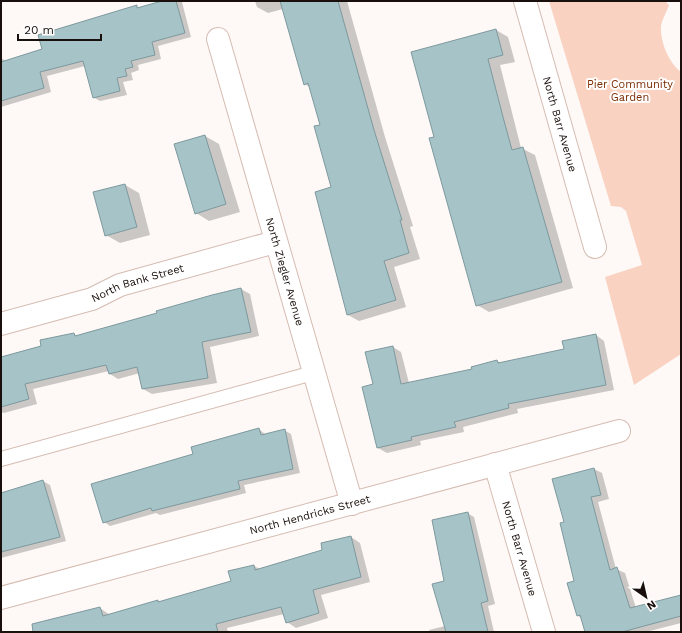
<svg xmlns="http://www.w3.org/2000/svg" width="682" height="633" font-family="'Work Sans',sans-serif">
  <rect width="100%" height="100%" fill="#fef9f6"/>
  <path fill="#f9d2c2" d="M 549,1 L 665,1 L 669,5 C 667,11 662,20 661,26 C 660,42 669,63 681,72 L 681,354 L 634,385 L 605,277 L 642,265 L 626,211 L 621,207 L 611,206 Z"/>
  <path fill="#0003" d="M 165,1 L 182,2 L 191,37 L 158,46 L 161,59 L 138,65 L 139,70 L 131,73 L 133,80 L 123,82 L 127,95 L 100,101 L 93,97 L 85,66 L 47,76 L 51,92 L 1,107 L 1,58 L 6,61 L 43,50 L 136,6 L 139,8 Z
    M 255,1 L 347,1 L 385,137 L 413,226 L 410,227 L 420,259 L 394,267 L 406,307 L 359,321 L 348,315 L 332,188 L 321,125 L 310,87 L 304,84 L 283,9 L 268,13 L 257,7 Z
    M 496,30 L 508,37 L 515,62 L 500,65 L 521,148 L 535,155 L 573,288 L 489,312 L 477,305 L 435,137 Z
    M 205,136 L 219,144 L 240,212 L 209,221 L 196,213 Z
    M 125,185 L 139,193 L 150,235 L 120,243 L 106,235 Z
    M 241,289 L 250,294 L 259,336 L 210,347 L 217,383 L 152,394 L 143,389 L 140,373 L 118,379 L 110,374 L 109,371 L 33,389 L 37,404 L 4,413 L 1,412 L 1,358 L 43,346 L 74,334 L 78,336 Z
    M 596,335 L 604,341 L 614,390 L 517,409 L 518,413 L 463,427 L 464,432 L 420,441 L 421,445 L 387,453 L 378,448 L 374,385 L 393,347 L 401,352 L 409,383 L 473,369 L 497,361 L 501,363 L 565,350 Z
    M 259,429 L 266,435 L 284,430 L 291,434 L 300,473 L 244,485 L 246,493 L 160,515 L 156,513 L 110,526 L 104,522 L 194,455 Z
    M 594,469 L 602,473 L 609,499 L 598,502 L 616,569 L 625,573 L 636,608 L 681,596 L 681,623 L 646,632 L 586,632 L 581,618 L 577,615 L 575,582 L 565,523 Z
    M 43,481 L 50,485 L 66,541 L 1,558 L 1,497 Z
    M 467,513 L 474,517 L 495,604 L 488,606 L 494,632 L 430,632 L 429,630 L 445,626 L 445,581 Z
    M 351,537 L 360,543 L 370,582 L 321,595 L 328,618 L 296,628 L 287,622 L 284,614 L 227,628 L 228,632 L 37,632 L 100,608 L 110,615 L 158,601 L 161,603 L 232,581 L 254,566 L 260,569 L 323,550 Z"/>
  <path fill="#a6c3c8" stroke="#7d999e" d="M 162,1 L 176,1 L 185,33 L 152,42 L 155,55 L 131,61 L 133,67 L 125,69 L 127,76 L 117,78 L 120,91 L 93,98 L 83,61 L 40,72 L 44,88 L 1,101 L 1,62 L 42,49 L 38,35 L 137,5 L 137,8 Z
    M 280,1 L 338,1 L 374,130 L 402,220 L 400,220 L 409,253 L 384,261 L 396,300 L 347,315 L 315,192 L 331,187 L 314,126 L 320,125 L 308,83 L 304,85 Z
    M 496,29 L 503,55 L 488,59 L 503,117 L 512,150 L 523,147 L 562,282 L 476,306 L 429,138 L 434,137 L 411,52 Z
    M 205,135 L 226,204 L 195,214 L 174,144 Z
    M 125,184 L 137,227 L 105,236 L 93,192 Z
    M 241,288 L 251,332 L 202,342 L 208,378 L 142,389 L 137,367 L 109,374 L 106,365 L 25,384 L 29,399 L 1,407 L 1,357 L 41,346 L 40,340 L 74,333 L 75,336 L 157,313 L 156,311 L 212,295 Z
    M 596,334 L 606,385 L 508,404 L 509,408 L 454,422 L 456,427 L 411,437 L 412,440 L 377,448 L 362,387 L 373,384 L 365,352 L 393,346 L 401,384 L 472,369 L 471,367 L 497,360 L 498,363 L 564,349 L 562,341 Z
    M 259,428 L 261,435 L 285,429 L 293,469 L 238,481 L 240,489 L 152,511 L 151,508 L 103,523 L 91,484 L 193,454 L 191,447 Z
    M 594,468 L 601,495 L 591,497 L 610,570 L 617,567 L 630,608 L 681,595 L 681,616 L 622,632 L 585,632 L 580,615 L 577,616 L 567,583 L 574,581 L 560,523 L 564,522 L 552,479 Z
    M 43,480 L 60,537 L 1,552 L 1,493 Z
    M 468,512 L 488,601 L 481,603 L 488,632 L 446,632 L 432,584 L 444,581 L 432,520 Z
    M 351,536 L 361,577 L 313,590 L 319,613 L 286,623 L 281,607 L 216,624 L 218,632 L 33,632 L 32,624 L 100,607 L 103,616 L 158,600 L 158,602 L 231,581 L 228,571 L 254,565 L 255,570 L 322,550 L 321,543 Z"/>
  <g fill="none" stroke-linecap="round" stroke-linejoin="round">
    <defs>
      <path id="service" d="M 1,459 L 313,373"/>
      <g id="minor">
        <path id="s1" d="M 525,1 L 595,247"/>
        <path id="s2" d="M 218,39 L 352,504"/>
        <path id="s3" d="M 1,324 L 92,299 L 120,285 L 275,242"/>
        <path id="s4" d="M 495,464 L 544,632"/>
        <path id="s5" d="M 1,598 L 619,431"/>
      </g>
    </defs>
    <use href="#service" stroke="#d5bcb2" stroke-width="16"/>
    <use href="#minor" stroke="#d5bcb2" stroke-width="24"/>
    <use href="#service" stroke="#fff" stroke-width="14"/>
    <use href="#minor" stroke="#fff" stroke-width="22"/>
  </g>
  <g text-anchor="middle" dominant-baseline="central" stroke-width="4" stroke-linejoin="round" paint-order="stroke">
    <g font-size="11" fill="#7b2c02" stroke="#fff">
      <text x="630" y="84">Pier Community<tspan x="630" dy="13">Garden</tspan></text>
    </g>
    <g font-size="11" fill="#19100d" stroke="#fff">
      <text stroke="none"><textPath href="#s1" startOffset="128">North Barr Avenue</textPath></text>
      <text stroke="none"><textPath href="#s2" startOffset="242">North Ziegler Avenue</textPath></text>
      <text stroke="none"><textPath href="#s3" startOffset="143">North Bank Street</textPath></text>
      <text stroke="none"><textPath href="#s5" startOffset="320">North Hendricks Street</textPath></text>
      <text stroke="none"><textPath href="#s4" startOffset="88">North Barr Avenue</textPath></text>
    </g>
  </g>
  <rect width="682" height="633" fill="none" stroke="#19100d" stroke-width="4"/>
  <g transform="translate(646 597) rotate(146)" stroke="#ffffff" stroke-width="3" paint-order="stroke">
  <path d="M0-3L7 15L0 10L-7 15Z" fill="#19100d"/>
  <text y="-6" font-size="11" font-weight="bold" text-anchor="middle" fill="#19100d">N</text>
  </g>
  <path d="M18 34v6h83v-6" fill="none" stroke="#19100d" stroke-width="2"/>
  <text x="24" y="34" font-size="12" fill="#19100d" stroke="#ffffff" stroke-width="3" paint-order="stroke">20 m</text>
</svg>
